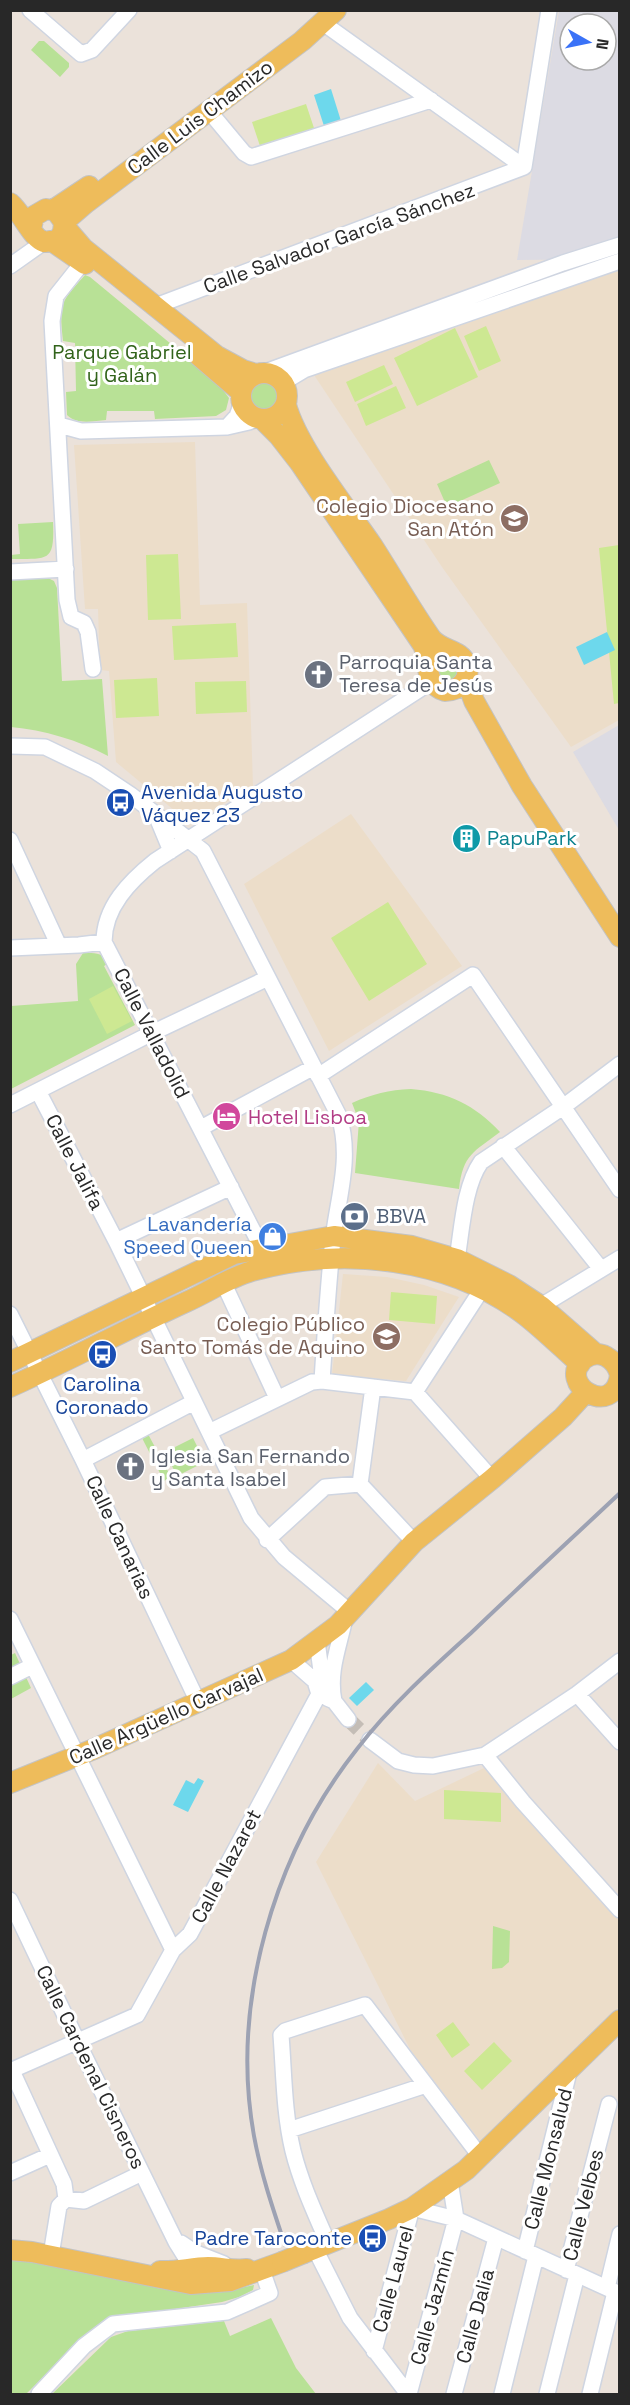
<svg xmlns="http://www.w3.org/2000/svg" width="630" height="2405" font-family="'Space Grotesk',sans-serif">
  <rect width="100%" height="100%" fill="#ebe2da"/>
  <path fill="#dcdbe3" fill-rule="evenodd" d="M 559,11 L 619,11 L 619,259 L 517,260 ZM 570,24 L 606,24 L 606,60 L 570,60 Z
    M 619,725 L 619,830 L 573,752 Z"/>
  <path fill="#ecddc9" d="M 619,270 L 619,720 L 571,747 L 442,567 L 314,375 Z
    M 195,442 L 200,605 L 247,603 L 253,786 L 194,821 L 181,816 L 116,762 L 109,671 L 100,670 L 98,609 L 85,609 L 74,445 Z
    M 351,814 L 462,966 L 329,1051 L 244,884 Z
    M 343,1274 L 387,1277 L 424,1285 L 459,1297 L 406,1381 L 332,1375 Z
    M 378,1763 L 415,1801 L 484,1768 L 619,1919 L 619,2007 L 481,2142 L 411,2051 L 316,1862 Z"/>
  <path fill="#b8e196" d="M 39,41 L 44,41 L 69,63 L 69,67 L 60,77 L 31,50 Z
    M 85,275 L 90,277 L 217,382 L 229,398 L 226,410 L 216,416 L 155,419 L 154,411 L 107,411 L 106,420 C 93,421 77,425 67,415 L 66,392 L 76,391 L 75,343 L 63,341 C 59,303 60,303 85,275 Z
    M250 395a15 15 0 1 1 30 0a15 15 0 1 1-30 0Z
    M 489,460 L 500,483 L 447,507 L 437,484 Z
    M 53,522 C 55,564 47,558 11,559 L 11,555 L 20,554 L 18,524 Z
    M 48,578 L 54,581 L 57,588 L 62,681 L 102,679 L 108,756 C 78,740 44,730 11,727 L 11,580 Z
    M437 670a11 11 0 1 1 22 0a11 11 0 1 1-22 0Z
    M 83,953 C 94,953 103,952 109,963 L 104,966 L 135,1025 L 11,1089 L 11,1006 L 78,1001 L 76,964 Z
    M 411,1089 C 448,1092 475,1105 500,1132 C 474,1152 463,1154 459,1189 L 355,1173 L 359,1121 L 352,1103 C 372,1094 389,1090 411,1089 Z
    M 148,1434 L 171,1477 L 164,1481 L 142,1438 Z
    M 193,1438 L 205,1462 L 177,1476 L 165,1452 Z
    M 15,1653 L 31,1688 L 11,1699 L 11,1655 Z
    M 493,1926 L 510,1931 L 509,1962 L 502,1968 L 492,1969 Z
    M 25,2256 L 157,2288 L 186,2293 L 222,2292 L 254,2285 L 253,2290 L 239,2297 L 222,2302 L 108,2319 L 89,2332 L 26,2394 L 11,2394 L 10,2257 Z
    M 271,2318 L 296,2368 L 316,2394 L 52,2394 L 111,2337 L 128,2331 L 224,2321 L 230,2336 Z"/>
  <path fill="#cde892" d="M 306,104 L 315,131 L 261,149 L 252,122 Z
    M 486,326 L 501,361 L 479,371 L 464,336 Z
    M 455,328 L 478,377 L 417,406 L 394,358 Z
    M 384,365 L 393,384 L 355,402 L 346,382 Z
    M 396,386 L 406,408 L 366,426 L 357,404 Z
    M 619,545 L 619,703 L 614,704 L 599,548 Z
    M 178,554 L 181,619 L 148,620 L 146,555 Z
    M 236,623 L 238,657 L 174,660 L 172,626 Z
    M 157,678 L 159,716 L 116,718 L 114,680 Z
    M 246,681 L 247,712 L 196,714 L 195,682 Z
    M 388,902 L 427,964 L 369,1001 L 331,938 Z
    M 113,986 L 132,1021 L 107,1034 L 89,999 Z
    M 391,1292 L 437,1296 L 435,1324 L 389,1320 Z
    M 444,1790 L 501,1793 L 501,1822 L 444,1819 Z
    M 453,2022 L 470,2045 L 452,2058 L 436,2035 Z
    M 494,2042 L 512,2061 L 482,2090 L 464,2071 Z"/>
  <path fill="#6dd8ec" d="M 331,89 L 341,121 L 324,126 L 314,95 Z
    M 607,632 L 615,650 L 584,665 L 576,647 Z
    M 366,1682 L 374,1690 L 357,1706 L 349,1698 Z
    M 198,1778 L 204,1781 L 188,1812 L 173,1805 L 186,1780 L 194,1784 Z"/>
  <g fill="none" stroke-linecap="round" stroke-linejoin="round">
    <path stroke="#c4bdb6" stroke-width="15" stroke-dasharray="15 8" stroke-linecap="butt" d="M 348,1719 L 370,1740"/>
    <defs>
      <path id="minor" d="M 30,10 L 81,54 L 92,50 L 129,10
        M 323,23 L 524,167
        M 209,111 L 244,153 L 251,157 L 431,100
        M 524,167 L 549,10
        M 83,262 L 56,296 L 52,321 L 67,600 L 71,617 L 84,623 L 88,632 L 93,669
        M 10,266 L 44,242
        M 153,307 L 524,167
        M 265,372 L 563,263 L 620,245
        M 286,387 L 289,379 L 304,370 L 620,261
        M 59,425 L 81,431 L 153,429 L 227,427 L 249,422 L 258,418
        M 227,427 L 237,416 L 242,403
        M 10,572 L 66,569
        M 10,746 L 45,747 L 95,771 L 131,795 L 203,851 L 339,1116 C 352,1158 338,1197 333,1239 C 328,1286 325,1334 322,1381
        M 156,815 L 171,851
        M 10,840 L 59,946
        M 10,948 L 79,945 L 104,942
        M 318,1076 L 473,975 L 620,1190
        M 38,1091 L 116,1241 L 251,1518 L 284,1557 L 350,1612
        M 10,1105 L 152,1033 L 268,978
        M 201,1128 L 314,1067
        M 503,1146 L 601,1269
        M 116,1241 L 231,1187
        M 263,1250 L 104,942 C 104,907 130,881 155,861 L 431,682
        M 457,1259 C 462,1229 464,1186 481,1162 L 563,1107 L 620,1064
        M 223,1282 L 277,1398
        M 541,1306 L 620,1258
        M 10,1314 L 83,1460 L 198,1702
        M 415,1392 L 482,1289
        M 209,1432 L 312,1382 L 322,1381 L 415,1392 L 492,1479
        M 83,1460 L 194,1402
        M 360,1484 L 373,1387
        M 267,1540 L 325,1487 L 360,1484 L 414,1542
        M 10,1619 L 173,1950
        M 317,1641 L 321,1671 L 328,1691
        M 10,1677 L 32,1666
        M 577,1694 L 620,1742
        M 327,1698 L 334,1701 L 348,1719
        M 334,1701 C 328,1672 339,1647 345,1618
        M 370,1740 L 398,1761 L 414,1765 L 433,1766 L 485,1755 L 577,1694 L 620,1661
        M 485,1755 L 523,1802 L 620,1910
        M 10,1900 L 81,2049 L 176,2242 L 186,2258 L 203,2270
        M 10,2071 L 137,2015 L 173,1950 L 190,1934 L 319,1694 L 315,1681 L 291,1660
        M 12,2071 L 64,2184 L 66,2199
        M 289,2130 L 426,2085
        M 10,2173 L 50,2155
        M 181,2243 L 196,2253 L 224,2264
        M 328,2243 C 315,2213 301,2183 293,2151 C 284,2114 284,2074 281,2035 L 285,2031 L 365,2005 L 480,2156
        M 52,2249 L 59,2206 L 66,2199 L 84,2201 L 142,2173
        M 315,2249 L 350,2318 L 408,2394
        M 525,2251 L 570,2068
        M 566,2270 L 609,2104
        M 607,2288 L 620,2234
        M 374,2351 L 412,2208 L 456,2219 L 620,2294
        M 39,2394 L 84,2346 L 113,2324 L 227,2312 L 270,2293 L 262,2270
        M 409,2394 L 456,2219 L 450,2181
        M 454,2394 L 496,2238
        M 502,2394 L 536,2256
        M 547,2394 L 577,2275
        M 590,2394 L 615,2292"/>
      <path id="major" d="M 10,203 C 22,213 32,238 44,242 L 58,240 L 63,232 L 64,222 L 56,211 L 46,209 L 34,216 L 31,229
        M 53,210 L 89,186
        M 64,222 L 86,203 L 302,41 L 336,10
        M 65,227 L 83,248 L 217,356 L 243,370 L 256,374
        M 53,242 L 85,264
        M 199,356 L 241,392
        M241 396a23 23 0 1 1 46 0a23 23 0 1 1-46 0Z
        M 263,420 L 279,436 L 300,463 L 423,645 C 431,662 422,684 445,691 C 459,691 472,679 466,664 C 461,649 441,651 431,638 C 410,608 392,576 372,545 C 346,507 298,448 286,405
        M 466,679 L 474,701 L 522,786 L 620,937
        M 10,1362 L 234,1254 L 334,1236 L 412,1246 L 457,1259 L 509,1285 L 541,1306 L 596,1354
        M 620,1375 C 616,1359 599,1347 584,1359 C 555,1384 614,1420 620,1375
        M 10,1387 C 70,1360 127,1329 186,1302 C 209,1292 228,1278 252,1271 C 343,1246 450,1257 526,1316 C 545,1331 562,1348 580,1364
        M 10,1783 L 94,1749 L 291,1660 L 338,1625 L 414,1542 L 492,1479 L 563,1417 L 585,1393
        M 10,2250 L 32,2252 L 191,2284 L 230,2281 L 282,2262
        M 304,2253 L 389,2219 L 412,2208 L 466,2170 L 620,2020
        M 160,2271 C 177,2272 192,2267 208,2267 C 222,2267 233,2271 247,2269"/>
    </defs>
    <use href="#minor" stroke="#cfd5e1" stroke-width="18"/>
    <use href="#major" stroke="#c3c3c3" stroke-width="22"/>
    <use href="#minor" stroke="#fff" stroke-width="15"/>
    <use href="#major" stroke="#eebc5b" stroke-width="20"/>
    <path stroke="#9da2b3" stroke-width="4" d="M 285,2245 C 273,2209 261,2174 254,2136 C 230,2003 274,1854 357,1749 C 390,1706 431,1669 471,1633 C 520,1586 570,1540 620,1493"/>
    <defs>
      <path id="major-bridge" d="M 282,2262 L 304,2253"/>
    </defs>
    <use href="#major-bridge" stroke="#c3c3c3" stroke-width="22" stroke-linecap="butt"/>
    <use href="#major-bridge" stroke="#eebc5b" stroke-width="20"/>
  </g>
  <defs>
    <symbol id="school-disc" viewBox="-11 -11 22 22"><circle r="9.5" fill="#8d6e63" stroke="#fff"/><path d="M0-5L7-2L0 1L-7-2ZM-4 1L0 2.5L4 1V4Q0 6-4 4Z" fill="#fff"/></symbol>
    <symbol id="church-disc" viewBox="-11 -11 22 22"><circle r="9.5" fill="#6b7280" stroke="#fff"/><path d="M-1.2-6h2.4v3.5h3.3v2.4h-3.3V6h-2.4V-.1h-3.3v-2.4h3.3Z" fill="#fff"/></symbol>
    <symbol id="bus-disc" viewBox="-11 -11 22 22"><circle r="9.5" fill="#1a4fb4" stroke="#fff"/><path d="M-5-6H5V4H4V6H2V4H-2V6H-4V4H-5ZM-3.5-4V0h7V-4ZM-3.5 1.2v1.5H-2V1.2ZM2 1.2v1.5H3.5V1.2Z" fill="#fff"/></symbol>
    <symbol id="building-disc" viewBox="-11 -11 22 22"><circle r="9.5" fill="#0f9aa8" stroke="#fff"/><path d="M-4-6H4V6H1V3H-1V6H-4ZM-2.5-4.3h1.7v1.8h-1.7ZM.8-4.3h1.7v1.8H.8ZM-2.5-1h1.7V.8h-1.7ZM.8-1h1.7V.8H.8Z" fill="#fff"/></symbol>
    <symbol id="hotel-disc" viewBox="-11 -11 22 22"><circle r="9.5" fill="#d1479c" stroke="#fff"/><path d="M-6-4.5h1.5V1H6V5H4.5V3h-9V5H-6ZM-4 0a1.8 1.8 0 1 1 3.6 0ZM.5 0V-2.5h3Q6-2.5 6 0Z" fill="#fff"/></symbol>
    <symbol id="bank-disc" viewBox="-11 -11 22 22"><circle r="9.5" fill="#5c6f8a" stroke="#fff"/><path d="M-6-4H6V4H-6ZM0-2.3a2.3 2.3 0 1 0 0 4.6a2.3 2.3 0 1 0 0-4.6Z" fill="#fff"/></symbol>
    <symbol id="shop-disc" viewBox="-11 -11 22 22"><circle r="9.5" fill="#3f7fe0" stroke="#fff"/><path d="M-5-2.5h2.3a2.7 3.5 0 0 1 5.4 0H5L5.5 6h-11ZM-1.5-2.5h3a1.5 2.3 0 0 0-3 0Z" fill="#fff"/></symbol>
  </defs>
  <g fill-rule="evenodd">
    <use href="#school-disc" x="498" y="502" width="33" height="33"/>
    <use href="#church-disc" x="302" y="658" width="33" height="33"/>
    <use href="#bus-disc" x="104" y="786" width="33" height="33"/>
    <use href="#building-disc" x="450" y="822" width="33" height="33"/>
    <use href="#hotel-disc" x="210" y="1100" width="33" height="33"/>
    <use href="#bank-disc" x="338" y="1200" width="33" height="33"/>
    <use href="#shop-disc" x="256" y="1220" width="33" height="33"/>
    <use href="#school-disc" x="370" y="1320" width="33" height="33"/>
    <use href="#bus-disc" x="86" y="1338" width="33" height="33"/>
    <use href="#church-disc" x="114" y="1450" width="33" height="33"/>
    <use href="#bus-disc" x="356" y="2222" width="33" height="33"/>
  </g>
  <g text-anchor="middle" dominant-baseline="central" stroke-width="6" stroke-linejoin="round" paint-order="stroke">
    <g font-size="20" fill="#282828" stroke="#fff">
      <text transform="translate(200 117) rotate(-37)">Calle Luis Chamizo</text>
      <text transform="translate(339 238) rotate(-20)">Calle Salvador García Sánchez</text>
      <text transform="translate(152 1033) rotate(63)">Calle Valladolid</text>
      <text transform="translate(75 1162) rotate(63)">Calle Jalifa</text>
      <text transform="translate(120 1537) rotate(65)">Calle Canarias</text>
      <text transform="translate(166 1716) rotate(-24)">Calle Argüello Carvajal</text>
      <text transform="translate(226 1866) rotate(-62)">Calle Nazaret</text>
      <text transform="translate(91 2067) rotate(64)">Calle Cardenal Cisneros</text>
      <text transform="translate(548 2159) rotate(-76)">Calle Monsalud</text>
      <text transform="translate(583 2205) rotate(-76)">Calle Velbes</text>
      <text transform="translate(393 2279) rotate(-75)">Calle Laurel</text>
      <text transform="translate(432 2307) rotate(-75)">Calle Jazmín</text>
      <text transform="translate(475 2316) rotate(-75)">Calle Dalia</text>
    </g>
    <g font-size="20" fill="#31631a" stroke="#fff">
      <text x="122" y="352">Parque Gabriel<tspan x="122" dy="23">y Galán</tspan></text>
    </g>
    <g font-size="20" fill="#785e54" stroke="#fff" text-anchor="end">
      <text x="494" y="506">Colegio Diocesano<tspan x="494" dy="23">San Atón</tspan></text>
      <text x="365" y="1324">Colegio Público<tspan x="365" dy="23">Santo Tomás de Aquino</tspan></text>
    </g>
    <g font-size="20" fill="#5b616d" stroke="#fff" text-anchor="start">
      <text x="339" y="662">Parroquia Santa<tspan x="339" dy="23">Teresa de Jesús</tspan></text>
      <text x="151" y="1456">Iglesia San Fernando<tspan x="151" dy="23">y Santa Isabel</tspan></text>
    </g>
    <g font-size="20" fill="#164399" stroke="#fff" text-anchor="start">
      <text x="141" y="792">Avenida Augusto<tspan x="141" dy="23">Váquez 23</tspan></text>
      <text x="102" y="1384" text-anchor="middle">Carolina<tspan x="102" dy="23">Coronado</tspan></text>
      <text x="352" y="2238" text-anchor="end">Padre Taroconte</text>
    </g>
    <g font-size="20" fill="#0d838f" stroke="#fff" text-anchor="start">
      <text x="487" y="838">PapuPark</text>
    </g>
    <g font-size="20" fill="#b23c85" stroke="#fff" text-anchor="start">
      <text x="248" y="1117">Hotel Lisboa</text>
    </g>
    <g font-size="20" fill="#4e5e75" stroke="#fff" text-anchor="start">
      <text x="376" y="1216">BBVA</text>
    </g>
    <g font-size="20" fill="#366cbe" stroke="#fff" text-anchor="end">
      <text x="252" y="1224">Lavandería<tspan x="252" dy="23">Speed Queen</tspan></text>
    </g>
  </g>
  <rect width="630" height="2405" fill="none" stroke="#282828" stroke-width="24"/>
  <g transform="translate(588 42) rotate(99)"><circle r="28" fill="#ffffff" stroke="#a9a9a9" stroke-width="1.5"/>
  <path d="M0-4.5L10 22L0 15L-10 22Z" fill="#3a72f7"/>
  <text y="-9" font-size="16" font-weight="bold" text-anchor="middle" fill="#282828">N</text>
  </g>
</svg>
